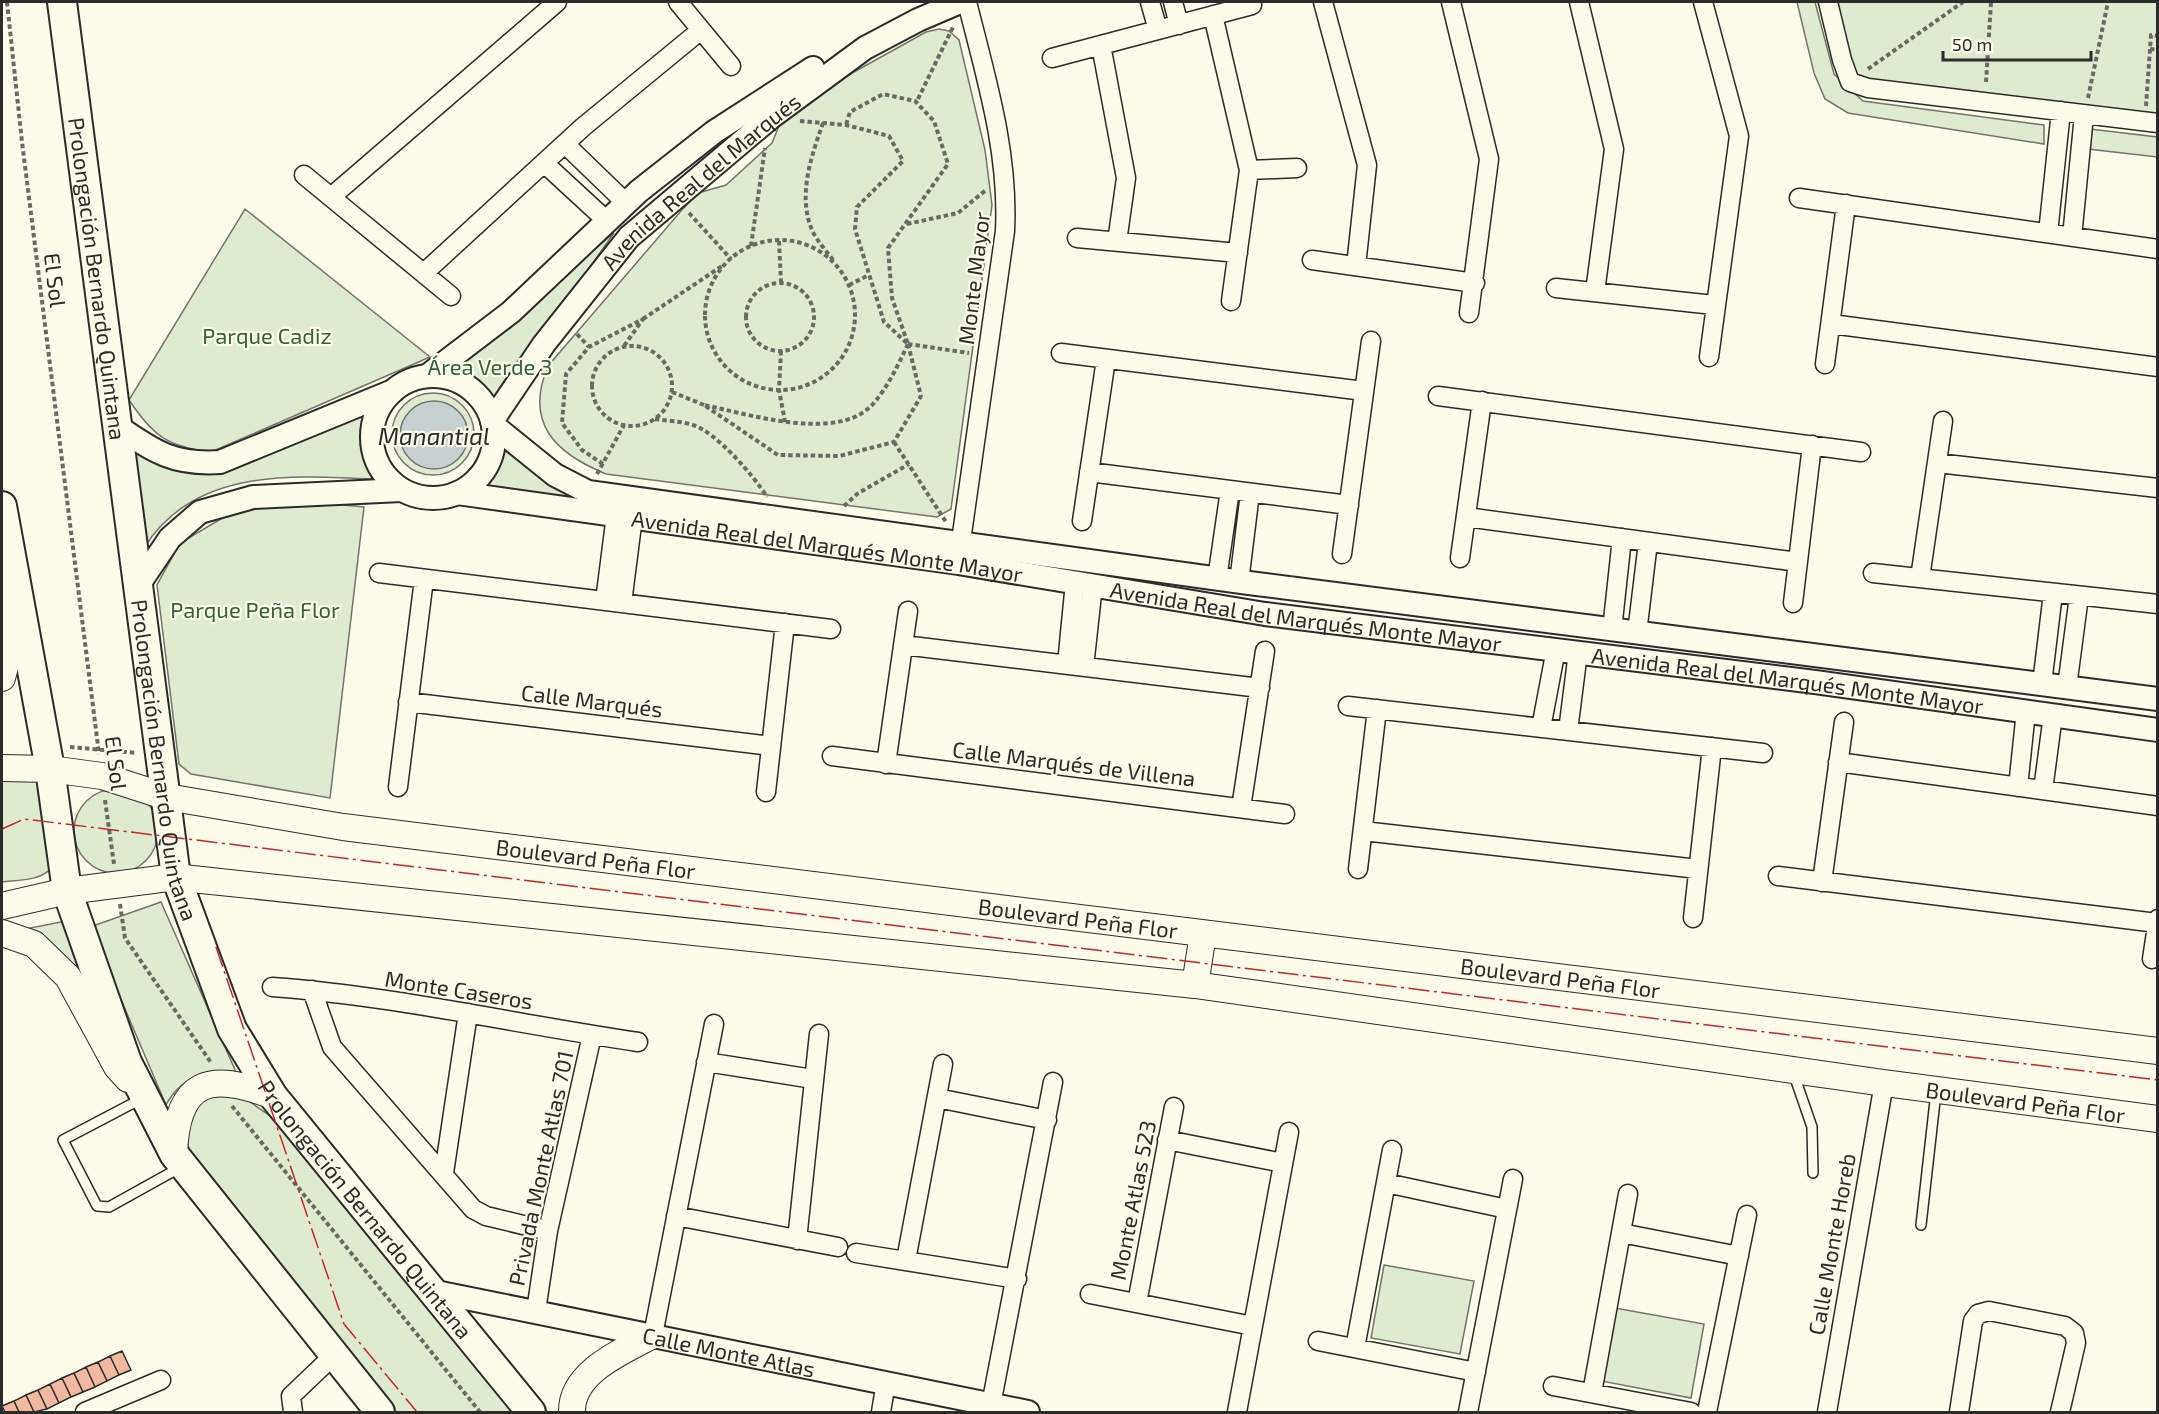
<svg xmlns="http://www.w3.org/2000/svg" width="2159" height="1414" font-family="'Exo 2',sans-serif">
  <rect width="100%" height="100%" fill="#fdfbea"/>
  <path fill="#deebd1" stroke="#74746e" stroke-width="1.5" d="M 1797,2 L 1815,2 L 1834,74 L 1863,101 L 2044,125 L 2044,144 L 1848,113 L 1825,99 L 1814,73 Z
    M 1834,2 L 2157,2 L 2157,121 L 1849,80 Z
    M 939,29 L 949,31 L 959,40 L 985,150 L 992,205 L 951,509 L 937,517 L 606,474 C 555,453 524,423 548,366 L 681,211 L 698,193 L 726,185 L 772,143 L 781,121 L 854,72 L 926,32 Z
    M 2090,129 L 2157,137 L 2157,157 L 2088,149 Z
    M 245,209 L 430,357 L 211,452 C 168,447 153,436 129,400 Z
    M 614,233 L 492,405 L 478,387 L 445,371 Z
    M392 434a41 41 0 1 1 82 0a41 41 0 1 1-82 0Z
    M 361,414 L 363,417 L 364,452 L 374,476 L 370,479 C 289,475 193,469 144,548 L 131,452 L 185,472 L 204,473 Z
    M 501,441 L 596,501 L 475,488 L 492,466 Z
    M 323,503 L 364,507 L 330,798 L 191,774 L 179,764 L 157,585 L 180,543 L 231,513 L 274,504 Z
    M 2,780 L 39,780 L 52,867 C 42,881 18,880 2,882 Z
    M74 831a42 42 0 1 1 84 0a42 42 0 1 1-84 0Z
    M 161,902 L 236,1072 C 205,1070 181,1077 166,1105 L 90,927 Z
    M 66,921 L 96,1001 C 76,971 60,943 25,929 Z
    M 221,1094 L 240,1095 L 273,1118 L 514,1412 L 395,1412 L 197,1173 C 183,1138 184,1132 202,1100 Z
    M 1384,1265 L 1474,1281 L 1460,1354 L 1371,1338 Z
    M 1615,1308 L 1704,1324 L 1691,1398 L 1601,1381 Z"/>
  <path fill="#c7d0d0" stroke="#74746e" stroke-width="1.5" d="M400 435a34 34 0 1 1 68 0a34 34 0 1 1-68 0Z"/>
  <path fill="#f2b8a0" stroke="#2b2b2b" stroke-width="1.5" d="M 122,1351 L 131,1370 L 119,1375 L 110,1356 Z
    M 110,1356 L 119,1375 L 107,1381 L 98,1362 Z
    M 98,1362 L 107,1381 L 95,1387 L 86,1367 Z
    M 86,1367 L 95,1387 L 83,1392 L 74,1373 Z
    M 74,1373 L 83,1392 L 71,1397 L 62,1378 Z
    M 62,1378 L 71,1397 L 59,1403 L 50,1384 Z
    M 50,1384 L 59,1403 L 47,1409 L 38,1390 Z
    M 38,1390 L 47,1409 L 34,1412 L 26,1395 Z
    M 26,1395 L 34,1412 L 19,1412 L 14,1401 Z
    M 14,1401 L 19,1412 L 5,1412 L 2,1406 Z"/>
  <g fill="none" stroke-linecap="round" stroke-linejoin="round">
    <defs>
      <path id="service" d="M 1793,1072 L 1812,1127 L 1813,1173
        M 141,1099 L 63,1140 L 97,1206 L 109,1207 L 181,1167
        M 1921,1225 L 1936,1092"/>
      <path id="minor" d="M 678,2 L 731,66
        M 1150,2 L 1158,30
        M 1173,2 L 1179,25
        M 1323,2 L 1367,165 L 1356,266
        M 1451,2 L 1489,159 L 1469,313
        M 1579,2 L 1614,149 L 1595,292
        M 1703,2 L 1739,136 L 1709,357
        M 1828,2 L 1842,60 L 1850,82 L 1868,88 L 2158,123
        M 1213,15 L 1249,170 L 1231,301
        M 1101,45 L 1126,178 L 1117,242
        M 1052,58 L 1252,5
        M 565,144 L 626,203
        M 544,163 L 607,221
        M 1249,170 L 1297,168
        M 304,175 L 451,296
        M 331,197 L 557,2
        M 1799,198 L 2158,249
        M 2048,233 L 2061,111
        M 2072,237 L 2084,115
        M 1077,238 L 1238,253
        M 1312,260 L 1475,283
        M 425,272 L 583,127 L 701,30
        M 1556,288 L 1714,305
        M 1831,324 L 2158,367
        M 1061,353 L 1364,391
        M 1825,364 L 1846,204
        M 1438,396 L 1861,452
        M 1937,463 L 2158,488
        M 1089,472 L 1349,505
        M 1466,517 L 1798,562
        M 1082,521 L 1106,359
        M 1342,554 L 1371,341
        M 959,555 L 1005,231 C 1009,152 986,78 967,2
        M 1460,558 L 1482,401
        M 379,573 L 831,629
        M 1873,573 L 2158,604
        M 1920,578 L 1943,421
        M 1217,579 L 1230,490
        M 1239,582 L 1250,493
        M 605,601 L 616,515
        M 622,603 L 633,517
        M 1793,603 L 1812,445
        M 1612,630 L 1622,538
        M 1637,633 L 1648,542
        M 903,645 L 1260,688
        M 1067,664 L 1075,582
        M 1084,667 L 1093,585
        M 2042,684 L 2053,593
        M 2067,687 L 2079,596
        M 408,702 L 771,746
        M 1348,706 L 1763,753
        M 1541,728 L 1556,649
        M 1568,731 L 1578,652
        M 832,756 L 1285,814
        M 1838,762 L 2158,806
        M 886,764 L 908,611
        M 398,787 L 424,579
        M 2018,787 L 2026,711
        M 2043,790 L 2053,715
        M 766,792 L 785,623
        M 1241,808 L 1265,651
        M 1363,831 L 1698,869
        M 1358,869 L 1377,709
        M 1778,876 L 2157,923
        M 1822,882 L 1844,722
        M 1693,918 L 1712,747
        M 2152,959 L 2158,919
        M 272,987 C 395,996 516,1024 638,1042
        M 312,990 L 332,1047 L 473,1209 L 486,1216 L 548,1231
        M 706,1062 L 813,1079
        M 937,1098 L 1047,1120
        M 1167,1140 L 1283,1163
        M 444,1173 L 468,1013
        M 1386,1183 L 1507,1209
        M 676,1216 L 838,1247
        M 1621,1233 L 1739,1256
        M 797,1240 L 819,1034
        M 856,1253 L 1017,1279
        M 906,1260 L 943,1064
        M 1090,1294 L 1253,1326
        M 1137,1303 L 1174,1107
        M 536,1311 L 548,1231 L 592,1035
        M 653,1335 L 714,1024
        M 1318,1341 L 1476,1372
        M 1355,1348 L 1392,1150
        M 1553,1386 L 1691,1412
        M 1592,1393 L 1628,1194
        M 991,1405 L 1053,1082
        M 85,1412 L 161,1380
        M 293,1412 L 291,1396 L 333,1356
        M 881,1412 L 886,1382
        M 1237,1412 L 1289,1132
        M 1468,1412 L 1513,1179
        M 1707,1412 L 1747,1215
        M 1827,1412 L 1884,1083
        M 1959,1412 L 1973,1321 L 1978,1314 L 1989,1311 L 2065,1326 L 2074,1333 L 2076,1343 L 2060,1412"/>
      <g id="tertiary">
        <path d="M 427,376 L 511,312 L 639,191 L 714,132 L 813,68"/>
        <circle cx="433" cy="437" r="61"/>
        <path id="s1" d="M 492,421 L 544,344 L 629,237 L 770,118 L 865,48 L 918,20 L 960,2"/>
        <path d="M 493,425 L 555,475 L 588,492 L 1249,583 L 2158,699"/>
        <path d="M 117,426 C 154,452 174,465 220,462 L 393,391"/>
        <path id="s2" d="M 457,493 L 958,563 L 1265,614 L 1815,682 L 2158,730"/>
        <path d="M 139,584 L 170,538 L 200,512 L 253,497 L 402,490"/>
        <path id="s3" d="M 431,1291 L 1028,1412"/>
      </g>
      <g id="secondary">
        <path d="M 2,576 L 6,663 L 2,678"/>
        <path id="s4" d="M 2,768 L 50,769 L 102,776 L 167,797 L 343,827 L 2158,1051"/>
        <path id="s5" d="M 2,906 L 67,891 L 176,877 L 192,879 L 1195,985 L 1884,1083 L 2158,1119"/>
        <path d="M 2,933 L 34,944 L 68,977 L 117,1067 L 128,1079"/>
        <path d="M 1195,985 L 1203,934"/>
        <path d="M 174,1154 C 177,1080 209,1071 273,1096"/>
        <path d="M 572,1412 C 571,1372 623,1351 653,1335"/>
      </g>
      <g id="primary">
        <path id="s6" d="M 62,2 L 176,877 L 232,1029 L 273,1096 L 531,1412"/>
        <path d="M 2,506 L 50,769 L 67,891 L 127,1062 L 174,1154 L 380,1412"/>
      </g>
    </defs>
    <use href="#service" stroke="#2b2b2b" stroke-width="12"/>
    <use href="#minor" stroke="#2b2b2b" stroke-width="21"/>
    <use href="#tertiary" stroke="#2b2b2b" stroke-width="26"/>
    <use href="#secondary" stroke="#2b2b2b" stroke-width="28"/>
    <use href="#primary" stroke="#2b2b2b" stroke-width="32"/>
    <path stroke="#6a6964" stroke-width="4" stroke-dasharray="4.5 3" stroke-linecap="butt" d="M 7,2 L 22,142 L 99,754
      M 2150,49 L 2158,50
      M 1868,69 L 1963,2
      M 1986,82 L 1991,2
      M 2088,98 L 2108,2
      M 918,99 L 953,27
      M 2146,106 L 2151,35 L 2158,36
      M 800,121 L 846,125 L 889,136 L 903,161 L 857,207 L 855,229 L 884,322 L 908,344 L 892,298 L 888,248 L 948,164 L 934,121 L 915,101 L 883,94 L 850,112 L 846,125
      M 823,123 C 811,157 796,199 814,234 C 819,243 827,252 834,261
      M 689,213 L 731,259
      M 907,224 L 958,213 L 986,190
      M705 315a75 75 0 1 1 150 0a75 75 0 1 1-150 0Z
      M 779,241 L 781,282
      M 751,246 L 765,148
      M746 317a34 34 0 1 1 68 0a34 34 0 1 1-68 0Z
      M 849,285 L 869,275
      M 643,319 L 722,266
      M 577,334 L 589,347
      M 908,344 L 921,396 L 894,442 L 839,456 L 778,455 L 704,405 C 748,414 838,443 873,404 C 888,387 898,365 908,344 Z
      M 908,344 L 969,353
      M592 386a40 40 0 1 1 80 0a40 40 0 1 1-80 0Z
      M 781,351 L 779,390 L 785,422
      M 672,392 L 704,405
      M 655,419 C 667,421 681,421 693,425 C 716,432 754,476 767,497
      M 894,442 L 946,522
      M 603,464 L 582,450 L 562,423 L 566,374 L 589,347 L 643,319 L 624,346
      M 597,474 L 624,425
      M 844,506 L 857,494 L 909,464
      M 70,747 L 137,753
      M 105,800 L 114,864
      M 120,904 L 125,938 L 212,1064
      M 232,1106 L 480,1412"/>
    <use href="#service" stroke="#fdfbea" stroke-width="9"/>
    <use href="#minor" stroke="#fdfbea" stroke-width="18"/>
    <use href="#tertiary" stroke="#fdfbea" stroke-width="22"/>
    <use href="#secondary" stroke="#fdfbea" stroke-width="26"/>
    <use href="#primary" stroke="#fdfbea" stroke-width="28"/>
    <path stroke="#c62828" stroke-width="1.5" stroke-dasharray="21 4.5 3 4.5" stroke-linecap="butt" d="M 2,829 L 24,819 L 2158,1080
      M 216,947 L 344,1324 L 417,1412"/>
  </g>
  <g text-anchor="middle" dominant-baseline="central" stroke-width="4.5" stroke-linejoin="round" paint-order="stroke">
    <g font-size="22" fill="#2b2b2b" stroke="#fdfbea">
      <text stroke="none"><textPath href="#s1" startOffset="320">Avenida Real del Marqués</textPath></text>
      <text transform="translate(973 278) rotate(-83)">Monte Mayor</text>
      <text stroke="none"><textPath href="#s6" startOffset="279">Prolongación Bernardo Quintana</textPath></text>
      <text transform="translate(56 280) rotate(83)">El Sol</text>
      <text stroke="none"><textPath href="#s2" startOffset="374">Avenida Real del Marqués Monte Mayor</textPath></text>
      <text stroke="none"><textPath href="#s2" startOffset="858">Avenida Real del Marqués Monte Mayor</textPath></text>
      <text stroke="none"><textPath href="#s2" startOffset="1344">Avenida Real del Marqués Monte Mayor</textPath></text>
      <text transform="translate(592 700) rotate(7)">Calle Marqués</text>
      <text stroke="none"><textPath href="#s6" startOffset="765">Prolongación Bernardo Quintana</textPath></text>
      <text transform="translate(117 763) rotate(83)">El Sol</text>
      <text transform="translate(1074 763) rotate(7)">Calle Marqués de Villena</text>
      <text stroke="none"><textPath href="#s4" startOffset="602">Boulevard Peña Flor</textPath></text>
      <text stroke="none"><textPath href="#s4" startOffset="1088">Boulevard Peña Flor</textPath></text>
      <text stroke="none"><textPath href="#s4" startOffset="1574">Boulevard Peña Flor</textPath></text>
      <text transform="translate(459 989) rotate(9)">Monte Caseros</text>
      <text stroke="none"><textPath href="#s5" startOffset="2040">Boulevard Peña Flor</textPath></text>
      <text transform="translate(540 1168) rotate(-78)">Privada Monte Atlas 701</text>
      <text transform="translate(1132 1200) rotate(-79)">Monte Atlas 523</text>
      <text stroke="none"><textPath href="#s6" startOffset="1269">Prolongación Bernardo Quintana</textPath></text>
      <text transform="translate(1831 1244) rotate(-80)">Calle Monte Horeb</text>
      <text stroke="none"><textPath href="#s3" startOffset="304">Calle Monte Atlas</textPath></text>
    </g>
    <g font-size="22" fill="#34623c" stroke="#fdfbea">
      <text x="267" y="335">Parque Cadiz</text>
      <text x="490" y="366">Área Verde 3</text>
      <text x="255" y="609">Parque Peña Flor</text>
    </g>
    <g font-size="24" font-style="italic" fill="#2b2b2b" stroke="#fdfbea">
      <text x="434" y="435">Manantial</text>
    </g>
  </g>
  <rect width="2159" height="1414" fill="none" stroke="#2b2b2b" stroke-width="6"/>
  <path d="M1943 51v9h148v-9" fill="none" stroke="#2b2b2b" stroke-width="3"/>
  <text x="1952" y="51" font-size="18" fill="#2b2b2b" stroke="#fdfbea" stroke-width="4.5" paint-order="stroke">50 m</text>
</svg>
